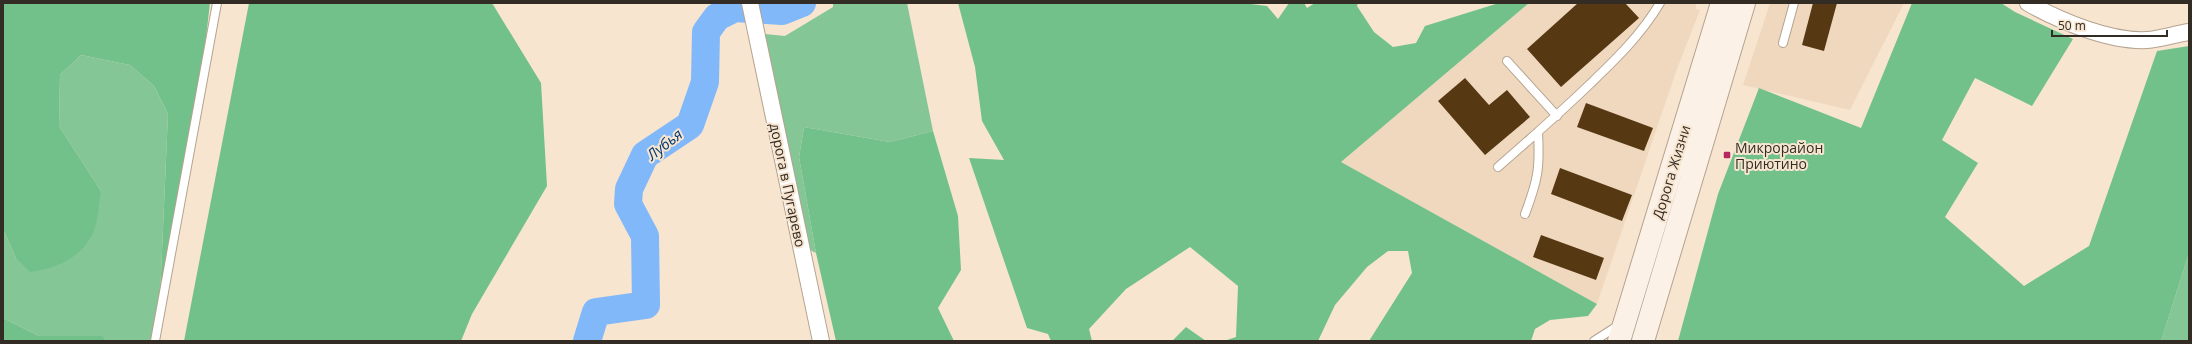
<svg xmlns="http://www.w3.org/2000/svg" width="2192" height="344" font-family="'Open Sans',sans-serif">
  <rect width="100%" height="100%" fill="#f7e5d0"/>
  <path fill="#f0d8be" d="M 1529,3 L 1696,3 L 1696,9 L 1700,10 L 1677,69 L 1597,304 L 1341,162 Z
    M 1770,3 L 1904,3 L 1850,110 L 1743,85 Z"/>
  <path fill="#85c697" d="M 833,3 L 907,3 L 933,131 L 890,142 L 804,127 L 799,157 L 816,253 L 810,250 L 765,34 L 785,36 L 833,7 Z
    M 81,55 L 130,65 L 154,86 L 168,114 L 159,319 L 156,341 L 107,341 L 101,336 L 39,336 L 3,318 L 3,229 L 16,258 L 101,191 L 59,126 L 60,75 Z
    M 2189,253 L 2189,341 L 2161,341 Z"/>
  <path fill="#73c18a" d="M 3,3 L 210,3 L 202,72 L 159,319 L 168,114 L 154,86 L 130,65 L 81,55 L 60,75 L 59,126 L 101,191 C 99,202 98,224 93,233 C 81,258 56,269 30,272 L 16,258 L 3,229 Z
    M 249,3 L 492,3 L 541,83 L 547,186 L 472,314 L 461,341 L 184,341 Z
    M 958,3 L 1243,3 L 1267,6 L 1278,19 L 1289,3 L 1304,3 L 1307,8 L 1315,3 L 1358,3 L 1357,6 L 1374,32 L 1393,47 L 1416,43 L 1425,26 L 1499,3 L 1529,3 L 1341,162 L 1597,304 L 1588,316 L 1550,320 L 1535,329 L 1531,341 L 1369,341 L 1412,273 L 1408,251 L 1388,251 L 1367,267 L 1335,305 L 1318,341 L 1224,341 L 1236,337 L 1238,286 L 1190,247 L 1126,289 L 1089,329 L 1092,341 L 1051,341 L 1048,334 L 1027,328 L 969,158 L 1004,160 L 982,121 L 975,67 Z
    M 1912,3 L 2001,3 L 2015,12 L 2073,39 L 2032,106 L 1975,78 L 1942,140 L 1978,163 L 1945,217 L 2024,286 L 2089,246 L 2157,51 L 2189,46 L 2189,253 L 2161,341 L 1678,341 L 1718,194 L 1759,88 L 1861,128 Z
    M 804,127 L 890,142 L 933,131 L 958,216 L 961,270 L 938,308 L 954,341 L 836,341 L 816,253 L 799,157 Z
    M 3,318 L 39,336 L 102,336 L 107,341 L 3,341 Z
    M 1186,327 L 1206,341 L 1172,341 Z"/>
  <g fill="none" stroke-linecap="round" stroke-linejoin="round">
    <path stroke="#81b8f9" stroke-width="28" d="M 587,341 L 596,312 L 646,305 L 645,236 L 628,204 L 629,189 L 645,155 L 690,125 L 705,82 L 706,32 L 717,17 L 735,8 L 782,11 L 802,3"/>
  </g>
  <path fill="#563913" d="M 1578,3 L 1625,3 L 1639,18 L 1561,87 L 1527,49 Z
    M 1813,3 L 1837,3 L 1824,51 L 1802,45 Z
    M 1465,78 L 1489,105 L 1507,90 L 1530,117 L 1485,155 L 1438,101 Z
    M 1586,103 L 1653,128 L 1644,151 L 1577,127 Z
    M 1560,168 L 1632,195 L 1622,221 L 1551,194 Z
    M 1541,235 L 1604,258 L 1596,280 L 1533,257 Z"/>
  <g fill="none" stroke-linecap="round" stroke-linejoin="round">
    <defs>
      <path id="lane" d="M 1783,43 L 1794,3
        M 1507,61 L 1557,116
        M 1498,167 C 1529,140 1560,113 1590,84 C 1616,59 1641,35 1660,3
        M 1525,214 C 1538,180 1540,168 1538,132
        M 155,341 L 217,3
        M 1594,341 L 1619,325"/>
      <path id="street" d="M 750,3 L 821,341
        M 2028,3 C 2060,21 2110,42 2147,40 C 2161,39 2175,34 2189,32"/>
      <path id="secondary" d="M 1619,341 L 1722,3
        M 1643,341 L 1744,3"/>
    </defs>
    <use href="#lane" stroke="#b4a38f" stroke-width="10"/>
    <use href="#street" stroke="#b4a38f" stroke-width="18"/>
    <use href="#secondary" stroke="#b4a38f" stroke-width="24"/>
    <use href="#lane" stroke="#fff" stroke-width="8"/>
    <use href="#street" stroke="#fff" stroke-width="16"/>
    <use href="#secondary" stroke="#fcf1e6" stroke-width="22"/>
  </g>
  <rect fill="#b4275f" stroke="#f7e5d0" stroke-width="1.5" x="1723" y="151" width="8" height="8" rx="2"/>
  <g text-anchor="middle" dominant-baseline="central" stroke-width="4" stroke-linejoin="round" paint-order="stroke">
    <g font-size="14" fill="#332c24" stroke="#f7e5d0" text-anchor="start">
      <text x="1735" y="147">Микрорайон<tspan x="1735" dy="16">Приютино</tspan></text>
    </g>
    <g font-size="14" fill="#332c24" stroke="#f7e5d0">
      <text transform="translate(1671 172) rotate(-73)">Дорога Жизни</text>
      <text transform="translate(788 185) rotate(78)">дорога в Пугарево</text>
    </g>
    <g font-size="15" font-style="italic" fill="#003972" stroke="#f7e5d0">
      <text transform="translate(664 144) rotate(-38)">Лубья</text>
    </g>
  </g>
  <rect width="2192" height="344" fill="none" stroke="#332c24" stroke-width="8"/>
  <path d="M2052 30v6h115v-6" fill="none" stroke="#332c24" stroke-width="2"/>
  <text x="2058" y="30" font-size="12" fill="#332c24" stroke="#f7e5d0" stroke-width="3" paint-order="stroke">50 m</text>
</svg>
